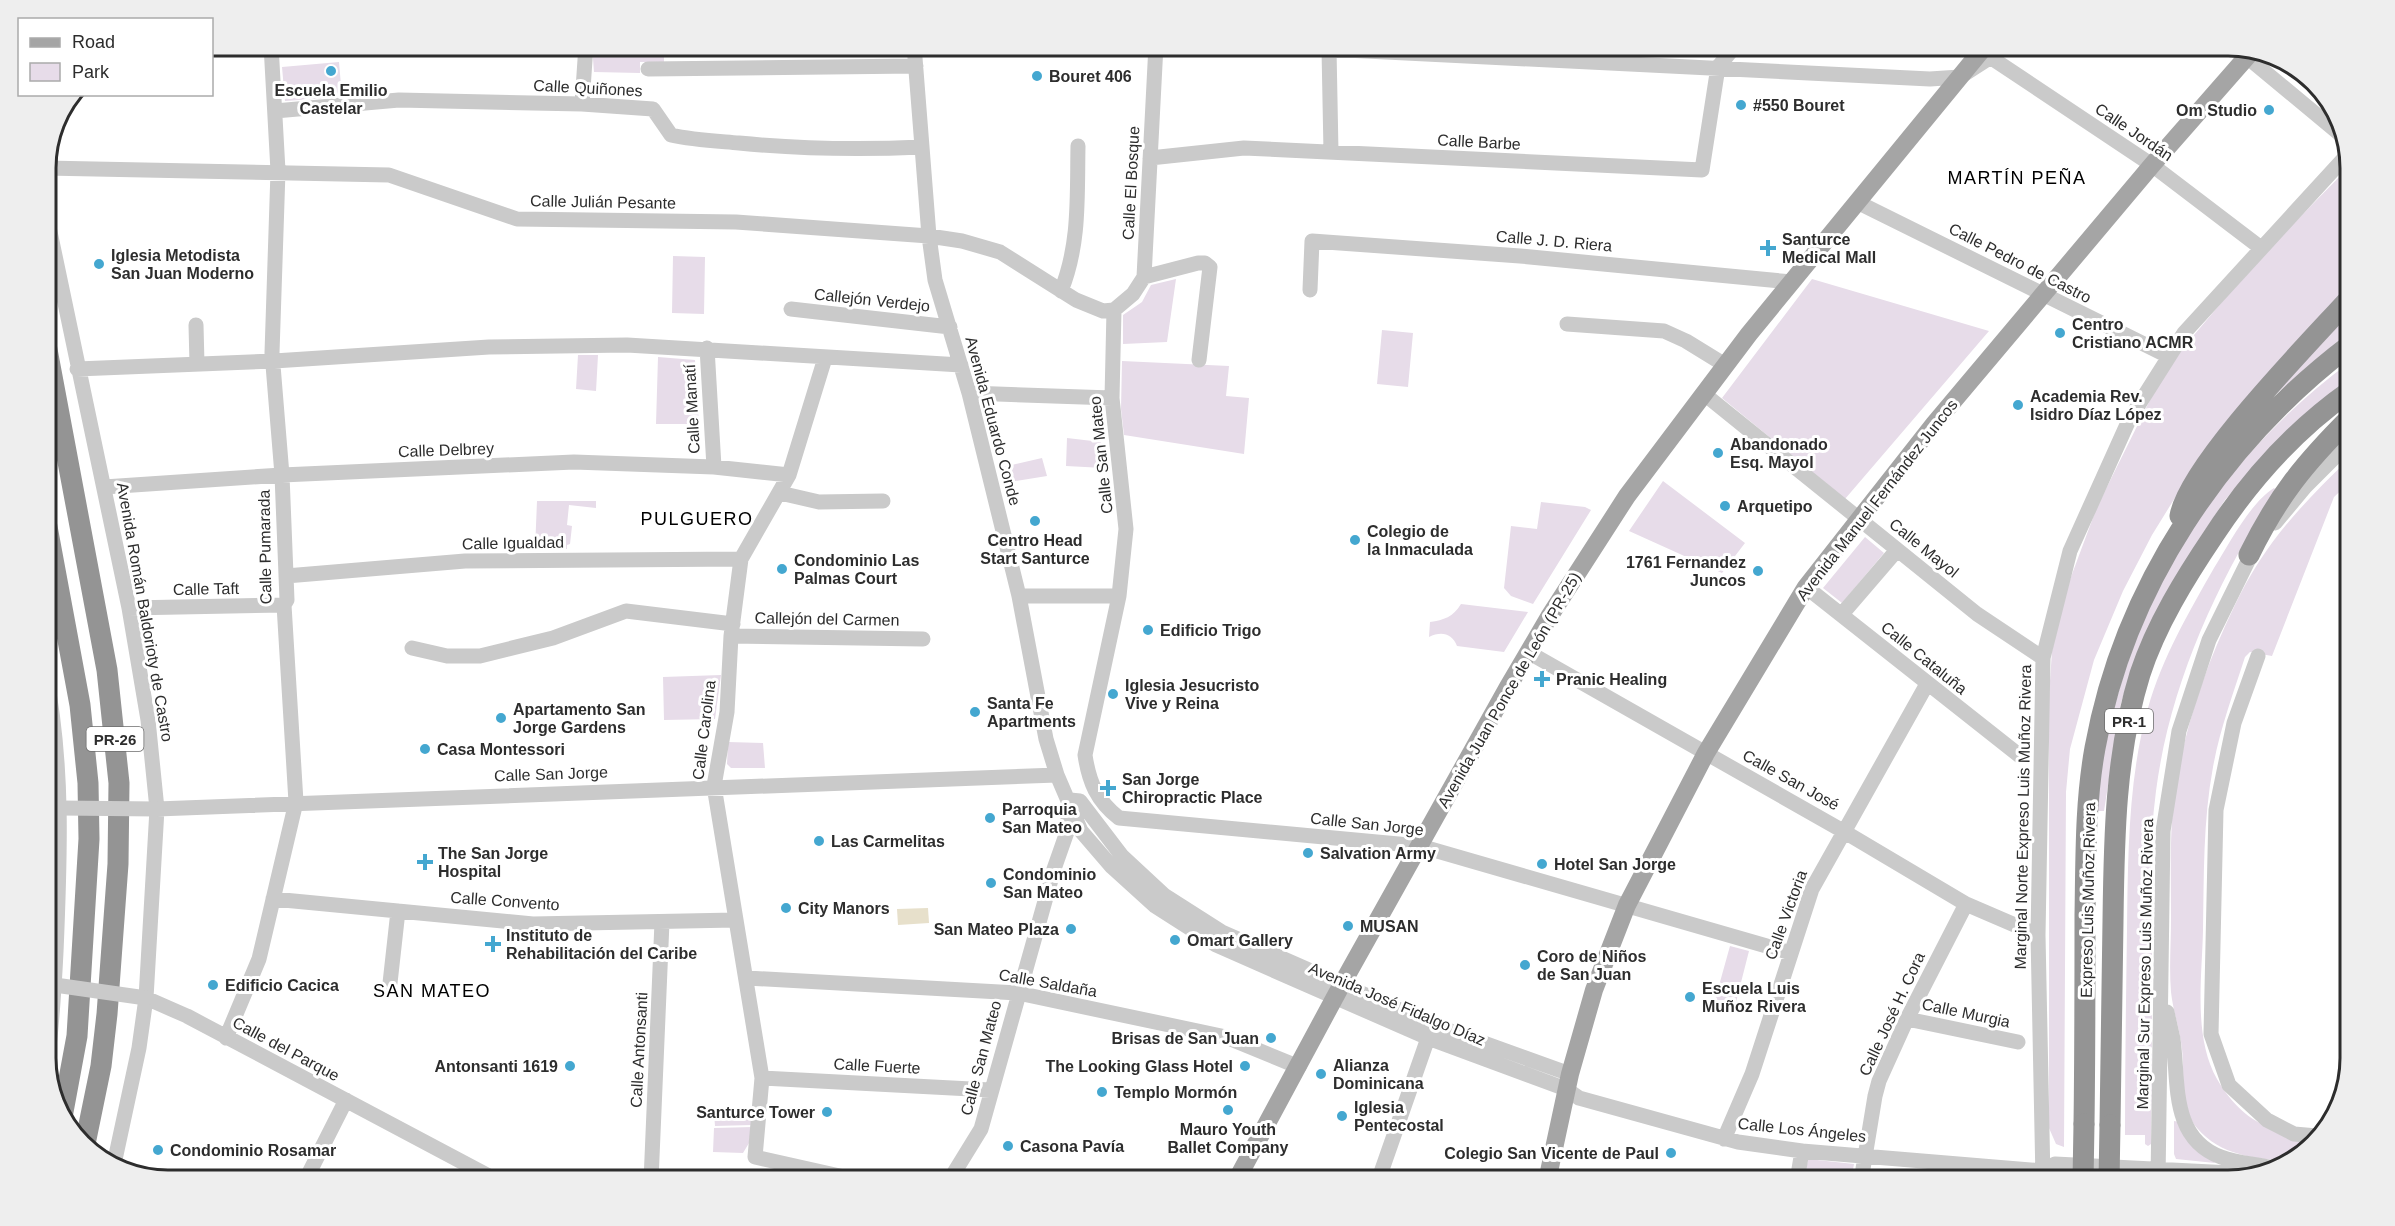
<svg xmlns="http://www.w3.org/2000/svg" width="2395" height="1226" font-family="Helvetica,sans-serif">
  <rect width="100%" height="100%" fill="#fff"/>
  <path fill="#e7dce9" d="M 592,45 L 664,45 L 664,62 L 640,62 L 640,73 L 594,72 Z
    M 339,62 L 342,97 L 285,101 L 282,67 Z
    M 2350,166 L 2350,282 L 2181,488 L 2152,535 L 2123,591 L 2094,660 L 2070,749 L 2066,792 L 2064,1147 L 2056,1144 L 2049,1128 L 2049,696 L 2052,651 L 2065,593 L 2097,507 L 2151,398 L 2177,355 L 2256,262 Z
    M 673,256 L 705,257 L 704,314 L 672,313 Z
    M 1176,279 L 1167,342 L 1123,344 L 1123,315 L 1142,302 L 1151,285 Z
    M 1812,279 L 1989,331 L 1845,499 L 1722,398 Z
    M 2350,309 L 2350,331 L 2275,395 L 2273,393 Z
    M 1382,330 L 1413,333 L 1408,387 L 1377,384 Z
    M 578,355 L 598,355 L 596,391 L 576,389 Z
    M 658,357 L 695,360 L 699,424 L 656,424 Z
    M 1122,361 L 1229,366 L 1226,396 L 1249,398 L 1244,454 L 1124,435 L 1121,409 Z
    M 2350,362 L 2350,379 L 2332,392 L 2256,464 L 2225,500 L 2198,541 L 2134,661 L 2121,703 L 2104,811 L 2098,811 C 2094,787 2104,755 2109,730 C 2142,580 2227,453 2350,362 Z
    M 1067,438 L 1101,442 L 1104,468 L 1066,466 Z
    M 1042,458 L 1047,476 L 1003,483 L 999,468 Z
    M 2350,458 L 2350,482 L 2334,497 L 2272,656 L 2250,652 L 2245,657 C 2233,694 2220,729 2213,767 C 2203,821 2204,875 2203,930 C 2202,977 2193,1037 2217,1079 C 2241,1120 2268,1131 2313,1141 L 2292,1162 C 2256,1158 2222,1157 2197,1128 C 2179,1107 2185,1074 2182,1049 C 2180,1030 2173,1011 2171,992 C 2169,968 2171,943 2171,919 C 2171,886 2170,852 2172,819 C 2178,746 2202,673 2234,607 C 2264,544 2300,506 2350,458 Z
    M 1663,481 L 1745,543 L 1722,573 L 1629,531 Z
    M 2274,488 L 2276,490 C 2218,580 2170,683 2156,791 C 2149,842 2151,893 2152,945 C 2152,1011 2152,1078 2151,1144 L 2148,1146 L 2145,1144 L 2145,1135 L 2125,1135 C 2125,1066 2126,998 2127,930 C 2128,857 2128,778 2148,708 C 2162,658 2189,612 2214,568 C 2229,544 2250,503 2274,488 Z
    M 537,501 L 596,501 L 596,508 L 569,505 L 567,525 L 572,526 L 570,544 L 567,545 L 567,549 L 535,550 Z
    M 1541,502 L 1585,507 L 1591,510 L 1533,604 L 1511,596 L 1504,588 L 1511,526 L 1537,529 Z
    M 1865,537 L 1884,553 L 1842,603 L 1823,588 Z
    M 1461,604 L 1528,612 L 1504,652 L 1457,646 C 1452,633 1441,631 1429,637 L 1430,622 C 1444,620 1453,617 1461,604 Z
    M 721,675 L 715,719 L 664,720 L 663,677 Z
    M 728,742 L 763,743 L 765,768 L 731,768 L 727,764 Z
    M 1730,946 L 1749,951 L 1735,1006 L 1715,1000 Z
    M 714,1113 L 753,1113 L 752,1125 L 715,1126 Z
    M 2174,1121 L 2179,1122 L 2215,1163 L 2176,1159 L 2174,1154 Z
    M 753,1127 L 752,1138 L 743,1153 L 713,1152 L 714,1128 Z
    M 1808,1159 L 1854,1164 L 1851,1181 L 1804,1181 Z"/>
  <path fill="#e7e0cb" d="M 928,908 L 929,923 L 898,925 L 897,909 Z"/>
  <g fill="none" stroke-linecap="round" stroke-linejoin="round">
    <path stroke="#cacaca" stroke-width="15" d="M 914,45 L 929,236 L 935,280 L 969,393 L 1019,596 L 1046,739 L 1057,775 L 1081,831 L 1112,867 L 1155,906 L 1216,945 L 1428,1038 L 1566,1089 L 1579,1098 L 1738,1142 L 1802,1151 L 2043,1171 L 2059,1181
      M 1246,45 L 1930,79 L 1960,77 L 1991,57
      M 1329,49 L 1331,152
      M 1984,53 L 2152,165 L 2261,248
      M 2247,57 L 2341,135
      M 648,69 L 916,66
      M 582,104 L 586,45
      M 275,111 L 399,100 L 582,104 L 653,109 L 671,135 C 693,140 716,141 739,143 C 801,149 861,150 922,147
      M 1150,158 L 1244,148 L 1702,170 L 1718,67 L 1736,45
      M 45,168 L 389,175 L 517,219 L 736,222 L 929,236 L 962,241 L 1000,252 L 1076,300 L 1103,311 L 1114,310
      M 1857,202 L 2168,356
      M 45,208 L 129,608 L 148,720 L 157,809 L 146,998 L 139,1048 L 113,1169
      M 1144,277 L 1198,263 L 1205,263 L 1210,267 L 1199,360
      M 1310,290 L 1312,241 L 1520,256 L 1792,282
      M 1061,291 C 1080,244 1077,197 1078,146
      M 791,309 L 950,327
      M 1114,310 L 1112,398 L 1126,529 L 1119,596 L 1085,755 C 1089,782 1097,801 1119,818 L 1420,846 L 1791,953
      M 1114,310 L 1133,294 L 1144,277 L 1156,45
      M 1567,324 L 1664,331 L 1686,341 L 1725,365
      M 196,325 L 197,364
      M 707,348 L 714,467
      M 825,358 L 789,475 L 741,559 L 731,636 L 727,712 L 714,786 L 762,1078 L 755,1157 L 862,1181
      M 77,369 L 274,361 L 489,347 L 627,345 L 961,365
      M 969,393 L 1112,398
      M 1703,393 L 1977,614 L 2043,658
      M 104,487 L 282,475 L 574,462 L 714,467 L 789,475
      M 780,493 L 819,502 L 883,501
      M 2275,523 L 2305,487 L 2350,442
      M 286,576 L 465,561 L 741,559
      M 1806,587 L 2020,756
      M 1019,596 L 1119,596
      M 129,608 L 284,605
      M 1842,614 L 1897,550
      M 731,636 L 923,639
      M 412,648 L 447,656 L 480,656 L 553,638 L 626,611 L 733,624
      M 1528,652 L 1843,831 L 1966,904 L 2038,935
      M 2258,656 L 2234,723 L 2216,810 L 2211,1034 L 2229,1085 L 2267,1120 L 2294,1134 L 2317,1136
      M 45,671 C 64,764 60,858 56,952 C 54,992 52,1031 46,1070
      M 1070,800 L 1080,801 L 1122,856 L 1164,895 L 1222,932 L 1434,1025 L 1570,1074
      M 157,809 L 1057,775
      M 273,899 L 533,924 L 735,920
      M 747,978 L 1018,993 L 1226,1037 L 1299,1067
      M 390,983 L 398,911
      M 146,998 L 187,1016 L 498,1181
      M 2167,1012 C 2169,1021 2171,1030 2173,1039 C 2179,1082 2170,1138 2221,1157 C 2237,1163 2256,1164 2272,1168
      M 1907,1019 L 2018,1042
      M 226,1038 L 259,959 L 296,802 L 284,605 L 287,600 L 282,475 L 272,353 L 278,171 L 271,45
      M 762,1078 L 990,1090
      M 1724,1139 L 1752,1074 L 1812,889 L 1927,684
      M 2043,1171 L 2055,1164 L 2250,1174
      M 2043,1180 L 2038,935 L 2043,658 L 2070,551 L 2129,420 L 2184,333 L 2348,154
      M 305,1181 L 346,1100
      M 651,1181 L 662,922
      M 949,1181 L 981,1129 L 1054,869 L 1067,832 L 1069,806
      M 1378,1181 L 1428,1038
      M 1797,1181 L 1802,1151
      M 1861,1181 L 1875,1096 L 1879,1081 L 1907,1019 L 1966,904
      M 2158,1181 L 2163,831 L 2179,731 L 2209,640 L 2254,549"/>
    <path stroke="#a5a5a5" stroke-width="18" d="M 1236,1181 L 1342,984 L 1508,687 L 1549,617 L 1627,496 L 1749,334 L 1986,45
      M 1547,1181 L 1570,1074 L 1594,990 L 1627,905 L 1706,753 L 1806,587 L 1934,424 L 2152,165 L 2252,51"/>
    <path stroke="#949494" stroke-width="21" d="M 45,339 L 107,670 L 119,783 L 118,864 L 107,1014 L 101,1066 L 85,1144
      M 45,516 L 80,705 L 88,783 L 89,839 L 77,1036 L 62,1117
      M 2180,516 C 2189,465 2311,341 2350,298
      M 2249,555 C 2278,496 2304,464 2350,418
      M 2084,1124 C 2085,1054 2085,985 2085,915 C 2086,860 2085,803 2095,748 C 2124,587 2221,443 2350,345
      M 2110,1125 C 2111,1057 2112,989 2113,921 C 2114,839 2115,754 2140,674 C 2156,625 2185,578 2214,535 C 2250,480 2296,429 2350,391"/>
    <path stroke="#cacaca" stroke-width="15" d="M 60,808 L 157,809
      M 55,985 L 146,998"/>
    <path stroke="#949494" stroke-width="21" d="M 2083,1181 L 2084,1124
      M 2109,1181 L 2110,1125"/>
  </g>
  <g fill="#44a7d0" stroke="#fff" stroke-width="2">
    <circle cx="331" cy="71" r="6"/>
    <circle cx="1037" cy="76" r="6"/>
    <circle cx="1741" cy="105" r="6"/>
    <circle cx="2269" cy="110" r="6"/>
    <path d="M1765 239h6v6h6v6h-6v6h-6v-6h-6v-6h6z"/>
    <circle cx="99" cy="264" r="6"/>
    <circle cx="2060" cy="333" r="6"/>
    <circle cx="2018" cy="405" r="6"/>
    <circle cx="1718" cy="453" r="6"/>
    <circle cx="1725" cy="506" r="6"/>
    <circle cx="1035" cy="521" r="6"/>
    <circle cx="1355" cy="540" r="6"/>
    <circle cx="782" cy="569" r="6"/>
    <circle cx="1758" cy="571" r="6"/>
    <circle cx="1148" cy="630" r="6"/>
    <path d="M1539 670h6v6h6v6h-6v6h-6v-6h-6v-6h6z"/>
    <circle cx="1113" cy="694" r="6"/>
    <circle cx="975" cy="712" r="6"/>
    <circle cx="501" cy="718" r="6"/>
    <circle cx="425" cy="749" r="6"/>
    <path d="M1105 779h6v6h6v6h-6v6h-6v-6h-6v-6h6z"/>
    <circle cx="990" cy="818" r="6"/>
    <circle cx="819" cy="841" r="6"/>
    <circle cx="1308" cy="853" r="6"/>
    <path d="M422 853h6v6h6v6h-6v6h-6v-6h-6v-6h6z"/>
    <circle cx="1542" cy="864" r="6"/>
    <circle cx="991" cy="883" r="6"/>
    <circle cx="786" cy="908" r="6"/>
    <circle cx="1348" cy="926" r="6"/>
    <circle cx="1071" cy="929" r="6"/>
    <circle cx="1175" cy="940" r="6"/>
    <path d="M490 935h6v6h6v6h-6v6h-6v-6h-6v-6h6z"/>
    <circle cx="1525" cy="965" r="6"/>
    <circle cx="213" cy="985" r="6"/>
    <circle cx="1690" cy="997" r="6"/>
    <circle cx="1271" cy="1038" r="6"/>
    <circle cx="570" cy="1066" r="6"/>
    <circle cx="1245" cy="1066" r="6"/>
    <circle cx="1321" cy="1074" r="6"/>
    <circle cx="1102" cy="1092" r="6"/>
    <circle cx="1228" cy="1110" r="6"/>
    <circle cx="827" cy="1112" r="6"/>
    <circle cx="1342" cy="1116" r="6"/>
    <circle cx="1008" cy="1146" r="6"/>
    <circle cx="158" cy="1150" r="6"/>
    <circle cx="1671" cy="1153" r="6"/>
  </g>
  <g text-anchor="middle" dominant-baseline="central" stroke-width="6" stroke-linejoin="round" paint-order="stroke">
    <g fill="#fff" stroke="#6c6c6c" stroke-width="1.5">
      <rect x="2105" y="709" width="48" height="24" rx="4.5"/>
      <rect x="86.5" y="727" width="57" height="24" rx="4.5"/>
    </g>
    <g font-size="15" font-weight="bold" fill="#2d2d2d">
      <text x="2129" y="721">PR-1</text>
      <text x="115" y="739">PR-26</text>
    </g>
    <g font-size="16" font-weight="bold" fill="#2d2d2d" stroke="#fff" text-anchor="start">
      <text x="1049" y="76">Bouret 406</text>
      <text x="331" y="90" text-anchor="middle">Escuela Emilio<tspan x="331" dy="18">Castelar</tspan></text>
      <text x="1753" y="105">#550 Bouret</text>
      <text x="2257" y="110" text-anchor="end">Om Studio</text>
      <text x="1782" y="239">Santurce<tspan x="1782" dy="18">Medical Mall</tspan></text>
      <text x="111" y="255">Iglesia Metodista<tspan x="111" dy="18">San Juan Moderno</tspan></text>
      <text x="2072" y="324">Centro<tspan x="2072" dy="18">Cristiano ACMR</tspan></text>
      <text x="2030" y="396">Academia Rev.<tspan x="2030" dy="18">Isidro Díaz López</tspan></text>
      <text x="1730" y="444">Abandonado<tspan x="1730" dy="18">Esq. Mayol</tspan></text>
      <text x="1737" y="506">Arquetipo</text>
      <text x="1367" y="531">Colegio de<tspan x="1367" dy="18">la Inmaculada</tspan></text>
      <text x="1035" y="540" text-anchor="middle">Centro Head<tspan x="1035" dy="18">Start Santurce</tspan></text>
      <text x="794" y="560">Condominio Las<tspan x="794" dy="18">Palmas Court</tspan></text>
      <text x="1746" y="562" text-anchor="end">1761 Fernandez<tspan x="1746" dy="18">Juncos</tspan></text>
      <text x="1160" y="630">Edificio Trigo</text>
      <text x="1556" y="679">Pranic Healing</text>
      <text x="1125" y="685">Iglesia Jesucristo<tspan x="1125" dy="18">Vive y Reina</tspan></text>
      <text x="987" y="703">Santa Fe<tspan x="987" dy="18">Apartments</tspan></text>
      <text x="513" y="709">Apartamento San<tspan x="513" dy="18">Jorge Gardens</tspan></text>
      <text x="437" y="749">Casa Montessori</text>
      <text x="1122" y="779">San Jorge<tspan x="1122" dy="18">Chiropractic Place</tspan></text>
      <text x="1002" y="809">Parroquia<tspan x="1002" dy="18">San Mateo</tspan></text>
      <text x="831" y="841">Las Carmelitas</text>
      <text x="438" y="853">The San Jorge<tspan x="438" dy="18">Hospital</tspan></text>
      <text x="1320" y="853">Salvation Army</text>
      <text x="1554" y="864">Hotel San Jorge</text>
      <text x="1003" y="874">Condominio<tspan x="1003" dy="18">San Mateo</tspan></text>
      <text x="798" y="908">City Manors</text>
      <text x="1360" y="926">MUSAN</text>
      <text x="1059" y="929" text-anchor="end">San Mateo Plaza</text>
      <text x="506" y="935">Instituto de<tspan x="506" dy="18">Rehabilitación del Caribe</tspan></text>
      <text x="1187" y="940">Omart Gallery</text>
      <text x="1537" y="956">Coro de Niños<tspan x="1537" dy="18">de San Juan</tspan></text>
      <text x="225" y="985">Edificio Cacica</text>
      <text x="1702" y="988">Escuela Luis<tspan x="1702" dy="18">Muñoz Rivera</tspan></text>
      <text x="1259" y="1038" text-anchor="end">Brisas de San Juan</text>
      <text x="1333" y="1065">Alianza<tspan x="1333" dy="18">Dominicana</tspan></text>
      <text x="558" y="1066" text-anchor="end">Antonsanti 1619</text>
      <text x="1233" y="1066" text-anchor="end">The Looking Glass Hotel</text>
      <text x="1114" y="1092">Templo Mormón</text>
      <text x="1354" y="1107">Iglesia<tspan x="1354" dy="18">Pentecostal</tspan></text>
      <text x="815" y="1112" text-anchor="end">Santurce Tower</text>
      <text x="1228" y="1129" text-anchor="middle">Mauro Youth<tspan x="1228" dy="18">Ballet Company</tspan></text>
      <text x="1020" y="1146">Casona Pavía</text>
      <text x="170" y="1150">Condominio Rosamar</text>
      <text x="1659" y="1153" text-anchor="end">Colegio San Vicente de Paul</text>
    </g>
    <g font-size="16" fill="#2d2d2d" stroke="#fff">
      <text transform="translate(588 88) rotate(3)">Calle Quiñones</text>
      <text transform="translate(2134 132) rotate(34)">Calle Jordán</text>
      <text transform="translate(1479 142) rotate(3)">Calle Barbe</text>
      <text transform="translate(1131 183) rotate(-87)">Calle El Bosque</text>
      <text transform="translate(603 202) rotate(1)">Calle Julián Pesante</text>
      <text transform="translate(1554 241) rotate(5)">Calle J. D. Riera</text>
      <text transform="translate(2020 263) rotate(27)">Calle Pedro de Castro</text>
      <text transform="translate(872 300) rotate(6)">Callejón Verdejo</text>
      <text transform="translate(692 409) rotate(-93)">Calle Manatí</text>
      <text transform="translate(993 421) rotate(75)">Avenida Eduardo Conde</text>
      <text transform="translate(446 450) rotate(-2)">Calle Delbrey</text>
      <text transform="translate(1101 455) rotate(-96)">Calle San Mateo</text>
      <text transform="translate(1877 500) rotate(-52)">Avenida Manuel Fernández Juncos</text>
      <text transform="translate(513 543) rotate(-1)">Calle Igualdad</text>
      <text transform="translate(265 547) rotate(-91)">Calle Pumarada</text>
      <text transform="translate(1924 548) rotate(39)">Calle Mayol</text>
      <text transform="translate(206 589) rotate(-1)">Calle Taft</text>
      <text transform="translate(145 612) rotate(80)">Avenida Román Baldorioty de Castro</text>
      <text transform="translate(827 619) rotate(1)">Callejón del Carmen</text>
      <text transform="translate(1924 658) rotate(39)">Calle Cataluña</text>
      <text transform="translate(1509 690) rotate(-60)">Avenida Juan Ponce de León (PR-25)</text>
      <text transform="translate(704 730) rotate(-83)">Calle Carolina</text>
      <text transform="translate(551 774) rotate(-2)">Calle San Jorge</text>
      <text transform="translate(1791 780) rotate(29)">Calle San José</text>
      <text transform="translate(2023 817) rotate(-89)">Marginal Norte Expreso Luis Muñoz Rivera</text>
      <text transform="translate(1367 824) rotate(6)">Calle San Jorge</text>
      <text transform="translate(2088 900) rotate(-89)">Expreso Luis Muñoz Rivera</text>
      <text transform="translate(505 901) rotate(4)">Calle Convento</text>
      <text transform="translate(1786 915) rotate(-70)">Calle Victoria</text>
      <text transform="translate(2145 964) rotate(-89)">Marginal Sur Expreso Luis Muñoz Rivera</text>
      <text transform="translate(1048 983) rotate(10)">Calle Saldaña</text>
      <text transform="translate(1397 1004) rotate(23)">Avenida José Fidalgo Díaz</text>
      <text transform="translate(1966 1013) rotate(12)">Calle Murgia</text>
      <text transform="translate(1892 1014) rotate(-65)">Calle José H. Cora</text>
      <text transform="translate(286 1049) rotate(28)">Calle del Parque</text>
      <text transform="translate(639 1050) rotate(-87)">Calle Antonsanti</text>
      <text transform="translate(981 1058) rotate(-75)">Calle San Mateo</text>
      <text transform="translate(877 1066) rotate(3)">Calle Fuerte</text>
      <text transform="translate(1802 1130) rotate(6)">Calle Los Ángeles</text>
    </g>
    <g font-size="18" letter-spacing="1.5" fill="#000" stroke="#fff">
      <text x="2017" y="178">MARTÍN PEÑA</text>
      <text x="697" y="519">PULGUERO</text>
      <text x="432" y="991">SAN MATEO</text>
    </g>
  </g>
  <path d="M0 0H2395V1226H0ZM168 56H2228A112 112 0 0 1 2340 168V1058A112 112 0 0 1 2228 1170H168A112 112 0 0 1 56 1058V168A112 112 0 0 1 168 56Z" fill="#eee" fill-rule="evenodd"/>
  <path fill="none" stroke="#2d2d2d" stroke-width="3" d="M168 56H2228A112 112 0 0 1 2340 168V1058A112 112 0 0 1 2228 1170H168A112 112 0 0 1 56 1058V168A112 112 0 0 1 168 56Z"/>
  <rect x="18" y="18" width="195" height="78" fill="#ffffff" stroke="#ababab" stroke-width="1.5"/>
  <rect x="30" y="38" width="30" height="9" fill="#a5a5a5" stroke="#ababab" stroke-width="1.5"/>
  <text x="72" y="48" font-size="18" fill="#2d2d2d">Road</text>
  <rect x="30" y="63" width="30" height="18" fill="#e7dce9" stroke="#ababab" stroke-width="1.5"/>
  <text x="72" y="78" font-size="18" fill="#2d2d2d">Park</text>
</svg>
